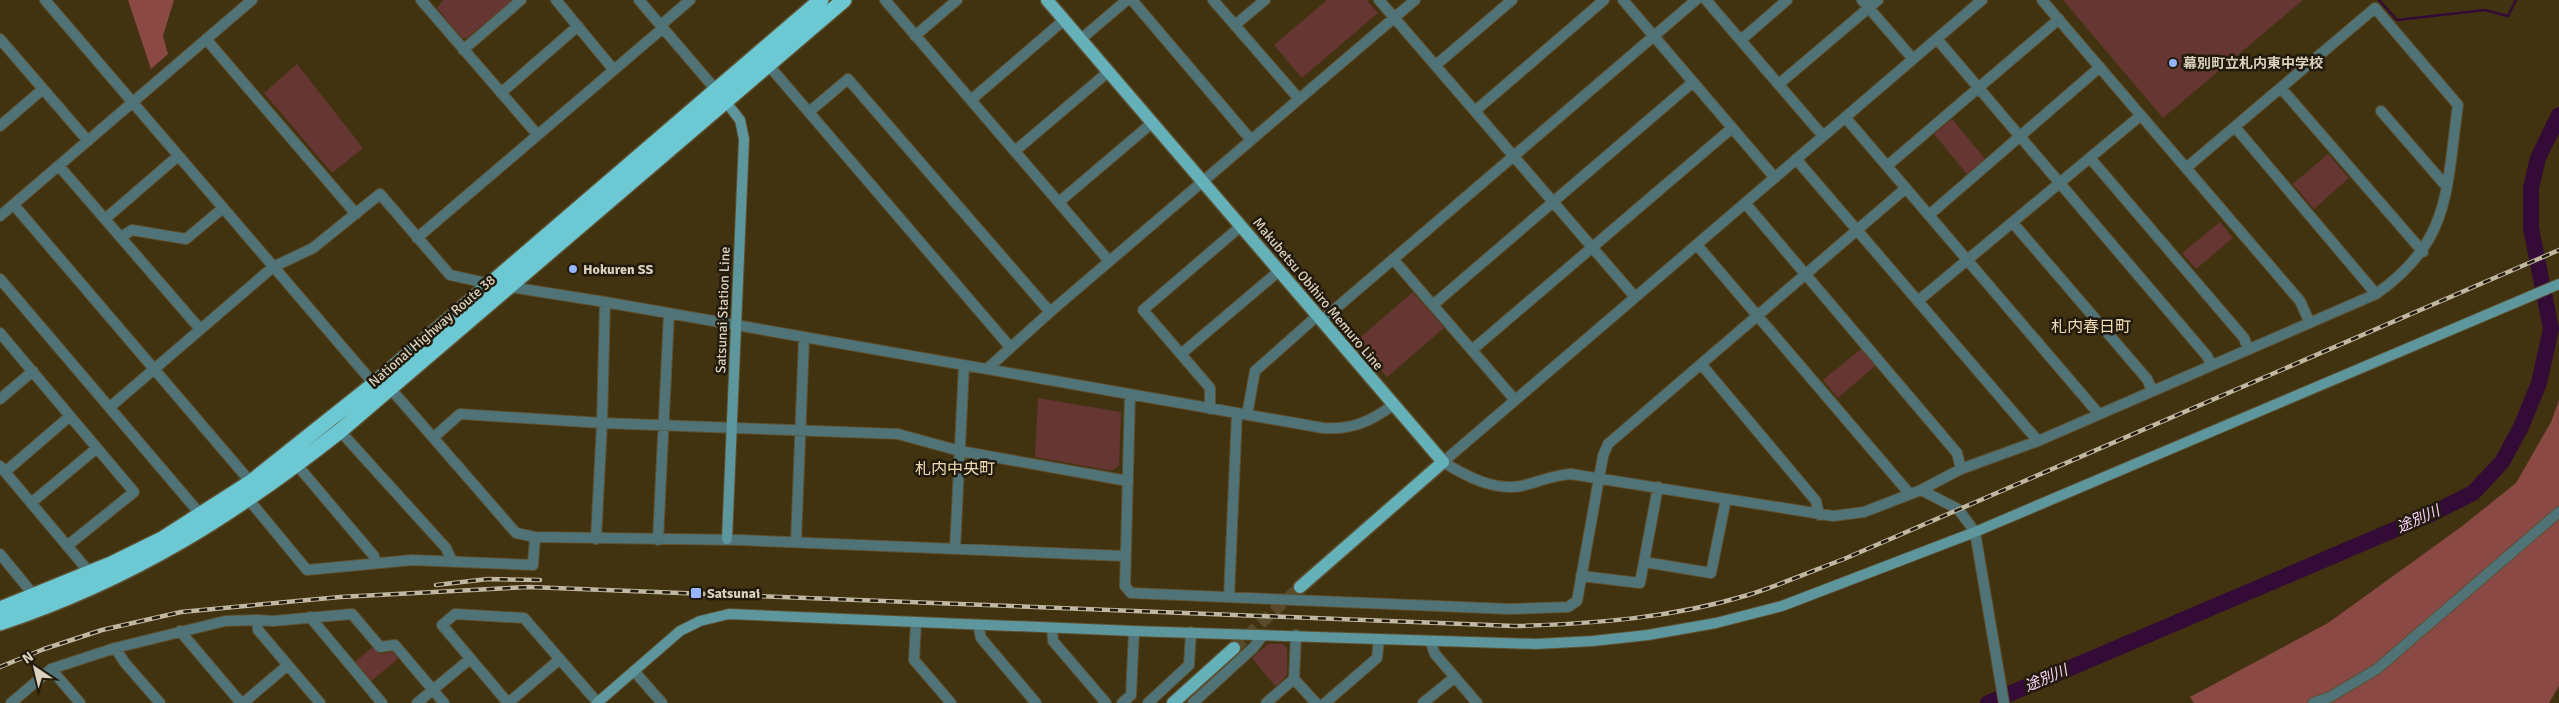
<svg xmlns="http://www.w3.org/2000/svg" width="2559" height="703" font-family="Signika,'Noto Sans JP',sans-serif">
  <rect width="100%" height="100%" fill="#413210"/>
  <path fill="#663633" d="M 443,0 L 512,0 L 467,38 L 462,38 L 437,8 Z
    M 1327,0 L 1367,0 L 1378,13 L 1302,78 L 1274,45 Z
    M 2063,0 L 2303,0 L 2163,118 Z
    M 297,64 L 363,148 L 332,173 L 264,93 Z
    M 1952,119 L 1985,159 L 1967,174 L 1934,134 Z
    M 2328,154 L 2349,178 L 2314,209 L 2293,184 Z
    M 2220,222 L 2233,238 L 2196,269 L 2182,253 Z
    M 1413,292 L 1444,328 L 1387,377 L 1356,341 Z
    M 1861,349 L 1875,366 L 1838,398 L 1823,380 Z
    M 1038,398 L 1121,412 L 1119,466 L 1112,471 L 1035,457 Z
    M 1268,644 L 1283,644 L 1287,649 L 1287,675 L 1276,687 L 1252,658 Z
    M 373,647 L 379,654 L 393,652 L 398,659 L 371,681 L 355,662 Z"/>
  <path fill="#8a4945" d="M 128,0 L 174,0 L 163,36 L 168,54 L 151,69 Z
    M 2559,400 L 2559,686 L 2549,703 L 2194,703 L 2190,697 L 2328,623 L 2461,527 L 2516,483 L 2551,422 Z"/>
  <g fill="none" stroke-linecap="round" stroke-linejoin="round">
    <path stroke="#330b36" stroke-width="2.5" d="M 2379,0 L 2397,20 L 2485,10 L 2508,16 L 2516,0"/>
    <path stroke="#330b36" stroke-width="16" d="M 1988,703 L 2429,515 L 2473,493 L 2502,462 L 2521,427 L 2539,383 L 2551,329 L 2531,228 L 2531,188 L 2538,158 L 2559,115"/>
    <path stroke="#584a2a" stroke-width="12" stroke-dasharray="12 6" stroke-linecap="butt" d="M 1234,648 L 1300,587"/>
    <defs>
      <path id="street" d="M 45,0 L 374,384 L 390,388 L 516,533 L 535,537 L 740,540 L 1124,556
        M 421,0 L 536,133
        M 556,0 L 613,69
        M 639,0 L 716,90
        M 885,0 L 1109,261
        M 1132,0 L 1251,140
        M 1213,0 L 1299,99
        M 1379,0 L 1635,297
        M 1623,0 L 1775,178
        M 1706,0 L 1823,136
        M 1862,0 L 1913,59
        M 1982,0 L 1443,462 C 1466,476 1493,491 1521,486 C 1538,482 1553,475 1571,474 L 1833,516 L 1864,512 L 1921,490 L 1958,509 L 1975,532 L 2004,703
        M 2042,0 L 2300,301 L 2309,321
        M 661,25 L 690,0
        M 1235,25 L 1265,0
        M 915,36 L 957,0
        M 0,39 L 88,141
        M 206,39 L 356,214
        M 1081,39 L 1127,0
        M 1937,39 L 2207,356 L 2211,364
        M 1741,40 L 1787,0
        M 463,50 L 521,0
        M 765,61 L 1010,347
        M 1436,65 L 1512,0
        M 1779,84 L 1878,0
        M 2281,88 L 2423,252
        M 501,93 L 578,26
        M 971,100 L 1064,20
        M 1475,111 L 1604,0
        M 2381,111 L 2446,186
        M 809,112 L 848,79 L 1050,312
        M 1845,117 L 2098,413
        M 0,126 L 43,89
        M 2235,127 L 2376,294
        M 1015,151 L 1108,72
        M 2090,158 L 2244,338 L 2248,349
        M 1796,159 L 2038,441
        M 59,166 L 200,329
        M 1887,166 L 2059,19
        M 1059,202 L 1152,123
        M 1745,203 L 1957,453 L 1961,469
        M 14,205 L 254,486
        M 1929,215 L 2100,67
        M 0,216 L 252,0
        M 105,219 L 178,156
        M 2013,223 L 2147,379 L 2152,390
        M 121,237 L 132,230 L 186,239 L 223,208
        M 417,238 L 663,28
        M 1697,245 L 1909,493
        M 1393,259 L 1515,400
        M 0,279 L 201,515
        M 1918,301 L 2140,116
        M 1433,305 L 1693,82
        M 1321,321 L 1696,0
        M 0,333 L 134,492 L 67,546
        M 1472,350 L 1732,128
        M 1181,354 L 1279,271
        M 1701,364 L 1816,501 L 1819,515
        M 987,369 L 1050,312 L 1415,0
        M 1130,395 L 1125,586 L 1131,593 L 1509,609 L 1568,607 L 1577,601 L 1603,456 L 1608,444 L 1906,188
        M 0,399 L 33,371
        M 110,407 L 273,267 L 313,248 L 380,194 L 450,275 L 491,284 L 605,302 L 1323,428 C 1351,430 1370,422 1393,405
        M 1210,409 L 1210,388 L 1143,310 L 1241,226
        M 1247,415 L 1255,371 L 1317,316
        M 340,431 L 446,548 L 452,561
        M 434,437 L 460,414 L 602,423 L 898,434 L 960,451 L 1128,481
        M 297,465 L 374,556 L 376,563
        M 0,466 L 90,573
        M 5,472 L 70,416
        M 1921,490 L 1961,469 L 2038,441 L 2376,294 C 2452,241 2446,188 2458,105 L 2375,8 L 2186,168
        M 249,500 L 307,570 L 412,560 L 533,565 L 535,537
        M 31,503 L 97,448
        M 596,539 L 602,423 L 605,302
        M 658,540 L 669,313
        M 796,542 L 804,338
        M 955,549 L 964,365
        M 0,554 L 37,599
        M 1644,562 L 1711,573 L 1726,499
        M 1581,576 L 1640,583 L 1658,487
        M 1229,597 L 1237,413
        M 310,617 L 382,703
        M 257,620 L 273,621 L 352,614 L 380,647 L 395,645 L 444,703
        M 916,622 L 914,660 L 951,703
        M 978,625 L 981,638 L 1036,703
        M 1052,628 L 1053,641 L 1106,703
        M 180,631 L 241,703
        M 1296,635 L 1294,679 L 1316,703
        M 1430,641 L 1435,654 L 1477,703
        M 115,648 L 125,663 L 160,703
        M 560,659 L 508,703 L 442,625 L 455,614 L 524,618 L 598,703
        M 51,669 L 80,703
        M 634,671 L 662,703
        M 11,703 L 51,669 L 115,648 L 225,621 L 257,620 L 258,630 L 320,703
        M 243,703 L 288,665
        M 417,703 L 470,659
        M 1122,703 L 1131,695 L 1134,631
        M 1148,703 L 1189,665 L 1191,632
        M 1193,703 L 1254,647 L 1263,635
        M 1266,703 L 1294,679
        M 1325,703 L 1377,658 L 1379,639
        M 1423,703 L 1455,677
        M 2313,703 L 2330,697 L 2377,669 L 2559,512"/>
      <path id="secondary" d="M 722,97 L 740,120 L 744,139 L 727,539
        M 597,703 L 680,631 L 700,621 L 729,614 L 1134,631 L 1536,644 L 1593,641 L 1648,635 L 1716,623 L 1782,606 L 1975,532 L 2559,284"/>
      <path id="primary" d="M 1047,0 L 1443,462 L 1300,587
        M 1173,703 L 1234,648"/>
      <path id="highway" d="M 0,609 L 111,564 L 162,539 L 251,482 L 374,384 L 821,0
        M 0,623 C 132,579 232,516 340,431 L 844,0"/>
    </defs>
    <use href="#street" stroke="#5d4f2f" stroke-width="12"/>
    <use href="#secondary" stroke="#5d4f2f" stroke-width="12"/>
    <use href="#primary" stroke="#5d4f2f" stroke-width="15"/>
    <use href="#highway" stroke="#5d4f2f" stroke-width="18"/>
    <use href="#street" stroke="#507377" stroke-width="10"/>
    <use href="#secondary" stroke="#5d969c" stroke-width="10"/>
    <use href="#primary" stroke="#65b1b9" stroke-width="12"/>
    <use href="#highway" stroke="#6cc9d3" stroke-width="15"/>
    <defs>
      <path id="rail" d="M 436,585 L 488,579 L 540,580
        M 0,667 L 44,649 L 102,630 L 181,612 L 340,597 L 529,587 L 1514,626 C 1593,624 1672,618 1748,595 C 1780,585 1812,571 1844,559 L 2559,250"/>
    </defs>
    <use href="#rail" stroke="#c2b8a2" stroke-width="4.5"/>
    <use href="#rail" stroke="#221b0d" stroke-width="2.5" stroke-dasharray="8" stroke-linecap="butt"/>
  </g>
  <g fill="#95b6fd" stroke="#221b0d" stroke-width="2">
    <circle cx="2173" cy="63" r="5"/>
    <circle cx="573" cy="269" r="5"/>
    <rect x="690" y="587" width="12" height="12" rx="2.5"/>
  </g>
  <g text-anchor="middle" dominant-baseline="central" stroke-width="5" stroke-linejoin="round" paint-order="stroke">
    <g font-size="14" font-weight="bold" fill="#dad1be" stroke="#221b0d" text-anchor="start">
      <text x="2183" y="63">幕別町立札内東中学校</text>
      <text x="583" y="269">Hokuren SS</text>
      <text x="707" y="593">Satsunai</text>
    </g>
    <g font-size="14" fill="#dad1be" stroke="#221b0d">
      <text transform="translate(1318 294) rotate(50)">Makubetsu Obihiro Memuro Line</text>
      <text transform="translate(723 310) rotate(-88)">Satsunai Station Line</text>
      <text transform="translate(432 331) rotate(-41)">National Highway Route 38</text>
    </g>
    <g font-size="15" font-style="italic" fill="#fad2fc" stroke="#221b0d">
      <text transform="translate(2418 519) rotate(-24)">途別川</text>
      <text transform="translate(2046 678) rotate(-23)">途別川</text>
    </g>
    <g font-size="16" fill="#efdcb6" stroke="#221b0d">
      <text x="2091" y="327">札内春日町</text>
      <text x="955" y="469">札内中央町</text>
    </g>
  </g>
  <g transform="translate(35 668) rotate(325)" stroke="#221b0d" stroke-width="4" paint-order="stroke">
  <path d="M0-4L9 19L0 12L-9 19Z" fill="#dad1be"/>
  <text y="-8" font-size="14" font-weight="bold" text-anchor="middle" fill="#dad1be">N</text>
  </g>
</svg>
